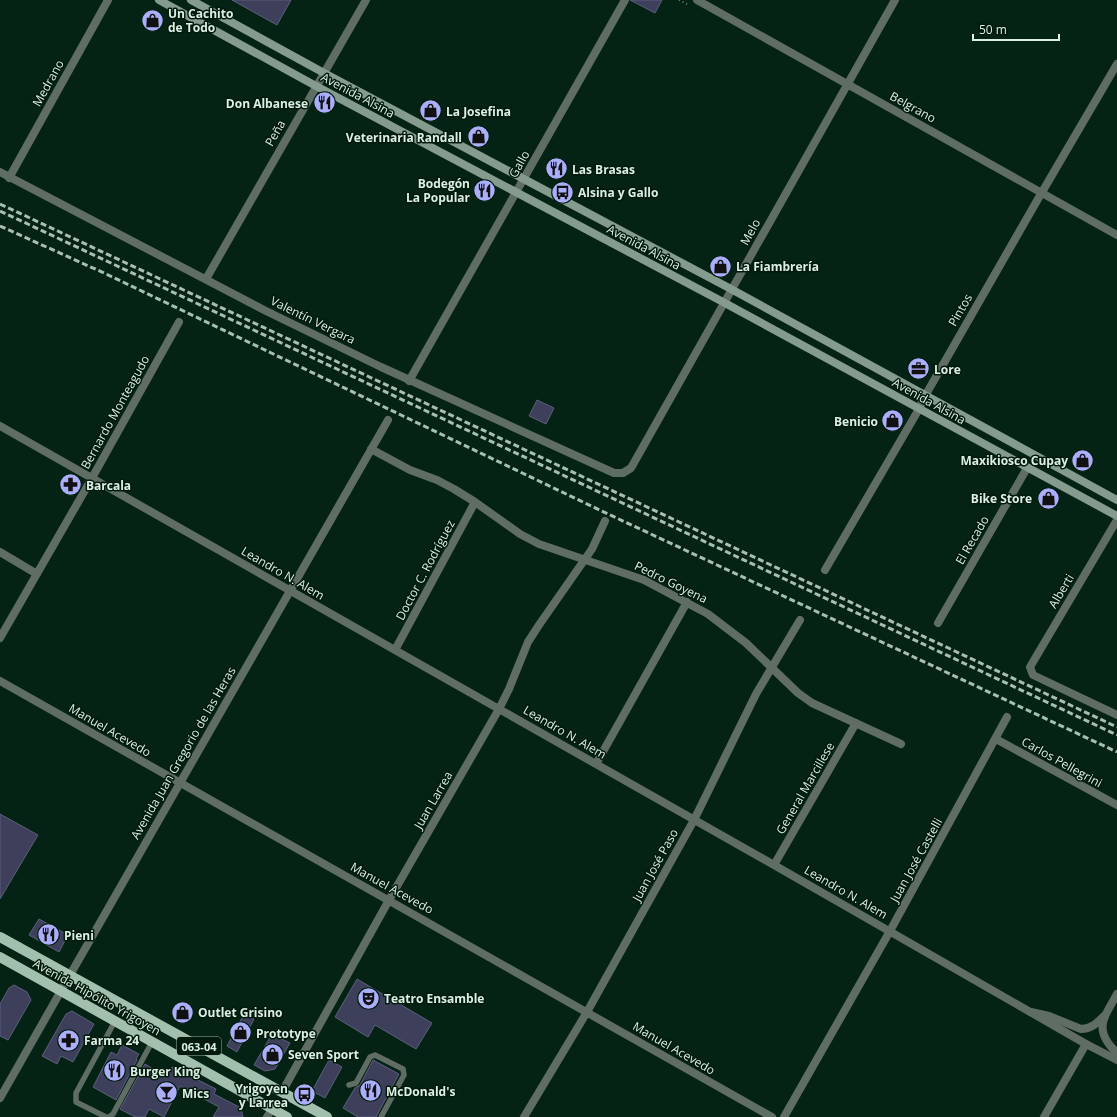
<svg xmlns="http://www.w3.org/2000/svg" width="1117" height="1117" font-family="'Open Sans',sans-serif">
  <rect width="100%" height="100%" fill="#042314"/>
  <path fill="#3d3f5b" stroke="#5c5f7d" d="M 232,0 L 291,0 L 277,25 Z
    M 630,0 L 662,0 L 655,13 Z
    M 537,400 L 554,408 L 546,424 L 529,416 Z
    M 0,814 L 38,835 L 0,899 Z
    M 39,919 L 68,935 L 59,952 L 29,935 Z
    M 357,979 L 432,1023 L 416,1049 L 375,1025 L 368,1037 L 335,1017 Z
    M 14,985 L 27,992 L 31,1000 L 8,1040 L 0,1036 L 0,1004 L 9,988 Z
    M 72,1011 L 94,1024 L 73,1062 L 61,1056 L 57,1064 L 42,1056 L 66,1014 Z
    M 244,1014 L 254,1019 L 237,1052 L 227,1046 Z
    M 272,1034 L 290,1043 L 275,1069 L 265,1071 L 254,1065 Z
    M 122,1045 L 139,1054 L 136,1059 L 137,1060 L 116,1100 L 93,1087 L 111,1052 L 117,1055 Z
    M 329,1060 L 342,1067 L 325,1098 L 312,1091 Z
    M 373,1060 L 399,1074 L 376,1117 L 358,1117 L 343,1108 L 355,1088 L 360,1085 Z
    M 145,1064 L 167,1077 L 172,1067 L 216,1089 L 214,1094 L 241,1108 L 243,1117 L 213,1117 L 219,1107 L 180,1086 L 164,1117 L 149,1109 L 145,1117 L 135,1117 L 120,1109 Z"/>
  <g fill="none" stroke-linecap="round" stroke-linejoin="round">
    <path stroke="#667f72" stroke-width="2" stroke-dasharray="1 3" stroke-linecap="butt" d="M 679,0 L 689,5"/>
    <path stroke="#5f6d64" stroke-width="5.5" d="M 349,1085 L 356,1083 L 370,1057 L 375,1055 L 403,1069 L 404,1075 L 381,1117
      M 106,1117 L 76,1102 L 76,1093 L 115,1021
      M 109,1117 L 113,1114 L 152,1042"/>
    <path stroke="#5f6d64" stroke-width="8" d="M 697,0 L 1117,235
      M 0,172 L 266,311 L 381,367 L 614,473 L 623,473 L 631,468 L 895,0
      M 9,178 L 108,0
      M 206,279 L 366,0
      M 409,381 L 625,0
      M 0,426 L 774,865 L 1086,1044 L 1117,1060
      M 371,449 L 410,470 L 437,480 L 454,489 L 475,502 L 520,534 L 539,544 L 644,580 L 708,614 L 746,643 L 798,693 L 812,703 L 901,744
      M 1117,520 L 1030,667 L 1033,675 L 1117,715
      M 0,552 L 37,574
      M 825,570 L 919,409 L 925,396 L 1038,199 L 1117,64
      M 938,623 L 1027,468
      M 0,638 L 92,478 L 179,322
      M 395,650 L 475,502
      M 0,681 L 772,1117
      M 996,739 L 1117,805
      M 596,764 L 687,602
      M 774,865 L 856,723
      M 70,975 L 388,420
      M 282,1092 L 389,900 L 499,709 L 509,689 L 528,642 L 539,625 L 592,549 L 605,521
      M 267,1117 L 272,1109
      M 524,1117 L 587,1012 L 694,820 L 756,694 L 800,620
      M 784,1117 L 890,931 L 1007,717"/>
    <path stroke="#5f6d64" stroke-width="8" d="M 1117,994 C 1103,1019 1093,1030 1117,1053
      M 1031,1012 L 1049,1016 L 1081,1029 C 1092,1029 1098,1022 1106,1014
      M 0,1098 L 70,975
      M 1044,1117 L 1086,1044"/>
    <path stroke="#859b8d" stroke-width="8" d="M 159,0 L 316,86 L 723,302 L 1117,516
      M 191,0 L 324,73 L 731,289 L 1117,500"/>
    <path stroke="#a2c0ad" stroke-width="10" d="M 0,937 L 327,1117
      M 0,957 L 287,1117"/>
    <path stroke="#a9beb2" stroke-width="3" stroke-dasharray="6 3" stroke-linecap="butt" d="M 0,204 L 1117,727
      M 0,211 L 1117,735
      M 0,226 L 104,273 L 608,514 L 1117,752"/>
  </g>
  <defs>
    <symbol id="shop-disc" viewBox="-11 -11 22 22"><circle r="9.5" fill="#abaffb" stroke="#001a0b"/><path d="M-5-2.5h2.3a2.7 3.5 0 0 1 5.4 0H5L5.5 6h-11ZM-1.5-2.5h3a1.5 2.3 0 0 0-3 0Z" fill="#111"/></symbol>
    <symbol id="restaurant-disc" viewBox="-11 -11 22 22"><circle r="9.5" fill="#abaffb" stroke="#001a0b"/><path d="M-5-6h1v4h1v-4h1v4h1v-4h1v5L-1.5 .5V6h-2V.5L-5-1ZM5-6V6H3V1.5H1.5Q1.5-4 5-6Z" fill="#111"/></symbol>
    <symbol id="bus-disc" viewBox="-11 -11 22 22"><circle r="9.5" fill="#abaffb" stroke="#001a0b"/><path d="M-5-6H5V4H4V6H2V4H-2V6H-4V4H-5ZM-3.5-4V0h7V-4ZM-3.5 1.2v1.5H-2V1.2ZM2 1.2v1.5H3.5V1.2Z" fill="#111"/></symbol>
    <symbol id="office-disc" viewBox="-11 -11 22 22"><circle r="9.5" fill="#abaffb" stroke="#001a0b"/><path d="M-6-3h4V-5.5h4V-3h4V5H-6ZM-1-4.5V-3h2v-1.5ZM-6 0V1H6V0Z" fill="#111"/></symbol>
    <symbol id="pharmacy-disc" viewBox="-11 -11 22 22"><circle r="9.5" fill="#abaffb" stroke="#001a0b"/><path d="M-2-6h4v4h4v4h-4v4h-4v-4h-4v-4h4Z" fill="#111"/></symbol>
    <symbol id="theatre-disc" viewBox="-11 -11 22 22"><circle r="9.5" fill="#abaffb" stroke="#001a0b"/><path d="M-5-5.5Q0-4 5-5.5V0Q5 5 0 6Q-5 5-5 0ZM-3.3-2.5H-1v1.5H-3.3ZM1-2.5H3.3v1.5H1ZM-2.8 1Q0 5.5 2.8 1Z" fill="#111"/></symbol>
    <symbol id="bar-disc" viewBox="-11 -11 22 22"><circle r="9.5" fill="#abaffb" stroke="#001a0b"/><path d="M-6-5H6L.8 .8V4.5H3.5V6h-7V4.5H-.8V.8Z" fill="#111"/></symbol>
  </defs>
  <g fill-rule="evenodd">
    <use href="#shop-disc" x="140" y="8" width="25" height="25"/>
    <use href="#restaurant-disc" x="312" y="90" width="25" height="25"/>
    <use href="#shop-disc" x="418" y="98" width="25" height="25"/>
    <use href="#shop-disc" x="466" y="124" width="25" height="25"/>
    <use href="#restaurant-disc" x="544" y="156" width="25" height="25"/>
    <use href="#restaurant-disc" x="472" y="178" width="25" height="25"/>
    <use href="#bus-disc" x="550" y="180" width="25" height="25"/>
    <use href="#shop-disc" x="708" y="254" width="25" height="25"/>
    <use href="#office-disc" x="906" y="356" width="25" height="25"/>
    <use href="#shop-disc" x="880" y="408" width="25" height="25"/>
    <use href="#shop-disc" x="1070" y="448" width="25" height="25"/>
    <use href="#pharmacy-disc" x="58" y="472" width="25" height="25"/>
    <use href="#shop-disc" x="1036" y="486" width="25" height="25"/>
    <use href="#restaurant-disc" x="36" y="922" width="25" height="25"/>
    <use href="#theatre-disc" x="356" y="986" width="25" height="25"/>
    <use href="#shop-disc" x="170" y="1000" width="25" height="25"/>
    <use href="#shop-disc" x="228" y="1020" width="25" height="25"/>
    <use href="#pharmacy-disc" x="56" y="1028" width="25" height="25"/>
    <use href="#shop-disc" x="260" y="1042" width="25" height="25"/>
    <use href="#restaurant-disc" x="102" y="1058" width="25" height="25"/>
    <use href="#restaurant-disc" x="358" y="1078" width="25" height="25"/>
    <use href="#bar-disc" x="154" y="1080" width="25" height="25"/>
    <use href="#bus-disc" x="292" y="1082" width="25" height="25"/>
  </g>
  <g text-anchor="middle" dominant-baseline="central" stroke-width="3" stroke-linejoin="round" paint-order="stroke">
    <rect fill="#001a0b" stroke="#9bafa3" stroke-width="1" x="177" y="1037" width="44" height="18" rx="3"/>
    <g font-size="11" font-weight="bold" fill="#ddefe4">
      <text x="199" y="1046">063-04</text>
    </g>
    <g font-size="12" font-weight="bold" fill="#ddefe4" stroke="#001a0b" text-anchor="start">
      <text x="168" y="13">Un Cachito<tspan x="168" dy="14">de Todo</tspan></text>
      <text x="308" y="103" text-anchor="end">Don Albanese</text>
      <text x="446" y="111">La Josefina</text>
      <text x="462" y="137" text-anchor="end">Veterinaria Randall</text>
      <text x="572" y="169">Las Brasas</text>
      <text x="470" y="183" text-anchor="end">Bodegón<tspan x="470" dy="14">La Popular</tspan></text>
      <text x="578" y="192">Alsina y Gallo</text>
      <text x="736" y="266">La Fiambrería</text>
      <text x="934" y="369">Lore</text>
      <text x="878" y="421" text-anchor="end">Benicio</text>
      <text x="1068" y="460" text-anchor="end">Maxikiosco Cupay</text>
      <text x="86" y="485">Barcala</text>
      <text x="1032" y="498" text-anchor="end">Bike Store</text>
      <text x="64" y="935">Pieni</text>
      <text x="384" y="998">Teatro Ensamble</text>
      <text x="198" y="1012">Outlet Grisino</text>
      <text x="256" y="1033">Prototype</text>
      <text x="84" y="1040">Farma 24</text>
      <text x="288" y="1054">Seven Sport</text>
      <text x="130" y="1071">Burger King</text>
      <text x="288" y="1088" text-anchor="end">Yrigoyen<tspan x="288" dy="14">y Larrea</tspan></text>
      <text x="386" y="1091">McDonald's</text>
      <text x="182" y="1093">Mics</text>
    </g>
    <g font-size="12" fill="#ddefe4" stroke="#001a0b">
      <text transform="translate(48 83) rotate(-61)">Medrano</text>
      <text transform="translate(358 95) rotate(28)">Avenida Alsina</text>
      <text transform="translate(913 107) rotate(29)">Belgrano</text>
      <text transform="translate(275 133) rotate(-60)">Peña</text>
      <text transform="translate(519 164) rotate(-61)">Gallo</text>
      <text transform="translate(750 232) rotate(-61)">Melo</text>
      <text transform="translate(644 247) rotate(28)">Avenida Alsina</text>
      <text transform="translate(960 310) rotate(-60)">Pintos</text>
      <text transform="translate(313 320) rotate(26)">Valentín Vergara</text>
      <text transform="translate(929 401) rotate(29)">Avenida Alsina</text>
      <text transform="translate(115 412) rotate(-61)">Bernardo Monteagudo</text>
      <text transform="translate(972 540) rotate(-60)">El Recado</text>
      <text transform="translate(425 570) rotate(-62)">Doctor C. Rodríguez</text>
      <text transform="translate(283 573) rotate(30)">Leandro N. Alem</text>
      <text transform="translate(671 582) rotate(26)">Pedro Goyena</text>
      <text transform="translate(1061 591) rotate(-59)">Alberti</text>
      <text transform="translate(110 730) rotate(30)">Manuel Acevedo</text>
      <text transform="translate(565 732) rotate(30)">Leandro N. Alem</text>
      <text transform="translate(183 753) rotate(-60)">Avenida Juan Gregorio de las Heras</text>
      <text transform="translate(1062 762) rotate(29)">Carlos Pellegrini</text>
      <text transform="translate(805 788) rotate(-60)">General Marcillese</text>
      <text transform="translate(433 800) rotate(-60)">Juan Larrea</text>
      <text transform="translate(916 860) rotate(-61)">Juan José Castelli</text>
      <text transform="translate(655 865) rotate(-61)">Juan José Paso</text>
      <text transform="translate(392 888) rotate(29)">Manuel Acevedo</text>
      <text transform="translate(846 892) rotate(30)">Leandro N. Alem</text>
      <text transform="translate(97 997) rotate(29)">Avenida Hipólito Yrigoyen</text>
      <text transform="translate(674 1048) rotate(30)">Manuel Acevedo</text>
    </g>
  </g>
  <path d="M973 34v6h86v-6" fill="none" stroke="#ddefe4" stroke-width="2"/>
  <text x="979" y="34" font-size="12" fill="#ddefe4" stroke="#001a0b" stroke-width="3" paint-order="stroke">50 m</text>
</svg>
